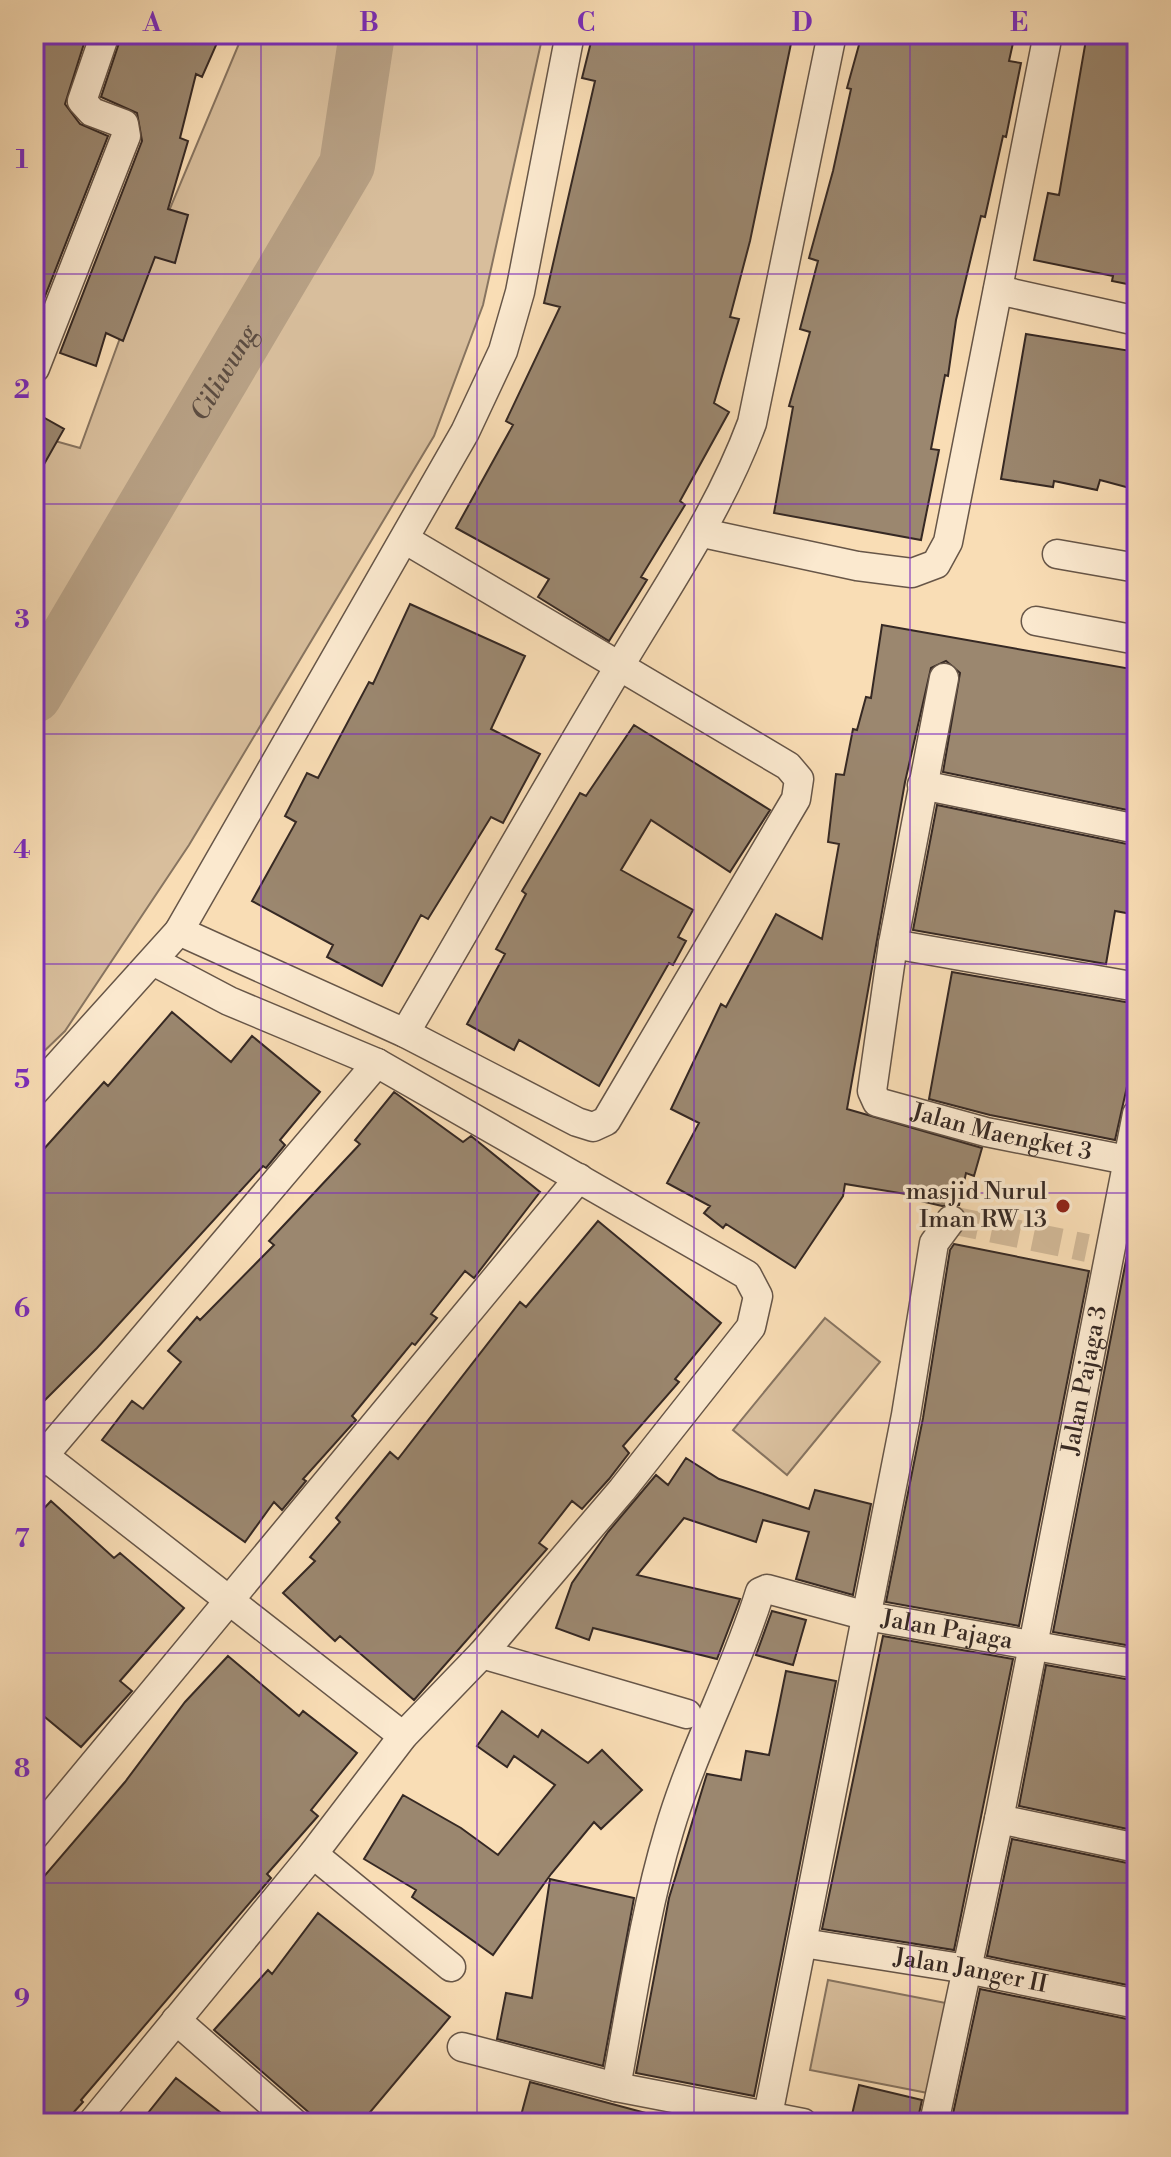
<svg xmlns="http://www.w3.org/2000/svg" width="1171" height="2157" font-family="'Libre Bodoni',serif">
  <rect width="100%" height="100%" fill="#f9ddb5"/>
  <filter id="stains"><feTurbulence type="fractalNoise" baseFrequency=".0025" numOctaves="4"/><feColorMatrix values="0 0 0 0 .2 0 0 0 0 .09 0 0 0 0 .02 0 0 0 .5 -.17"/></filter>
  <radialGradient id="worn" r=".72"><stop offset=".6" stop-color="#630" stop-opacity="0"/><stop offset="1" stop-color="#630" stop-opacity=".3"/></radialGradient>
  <path fill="#d8be9c" stroke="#877460" stroke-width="2" d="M 243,34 L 543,34 L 483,305 L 434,436 L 189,845 L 65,1031 L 34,1061 L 34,435 L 80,448 L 148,261 Z
    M 825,1318 L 880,1362 L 787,1475 L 733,1430 Z
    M 828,1980 L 956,2005 L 938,2095 L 810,2070 Z"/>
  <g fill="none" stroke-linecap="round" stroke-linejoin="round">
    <path stroke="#b7a084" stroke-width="56" id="s1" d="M 34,695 L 347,165 L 367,34"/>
  </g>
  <path fill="#9b876f" stroke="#362924" stroke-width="2" d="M 34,34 L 87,34 L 65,104 L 80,124 L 108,136 L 38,314 L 34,313 Z
    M 122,34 L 199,34 L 217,43 L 202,77 L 196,74 L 180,138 L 188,141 L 168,209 L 188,215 L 175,263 L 155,257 L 123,341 L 106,333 L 96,366 L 60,353 L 142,141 L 137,113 L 101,97 Z
    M 593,34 L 793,34 L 750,241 L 730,317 L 739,319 L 714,403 L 729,412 L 680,501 L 685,505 L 641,577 L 647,580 L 609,641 L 538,597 L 549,579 L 456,528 L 513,425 L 506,421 L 560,307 L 544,303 L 595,81 L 582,78 Z
    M 862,34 L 1015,34 L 1009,61 L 1021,63 L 1006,137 L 1003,136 L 985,217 L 981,216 L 956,320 L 948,376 L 945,375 L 931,449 L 939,450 L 921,540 L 774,513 L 793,407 L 789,406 L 810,332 L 800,329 L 818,261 L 809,258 L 833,171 L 851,89 L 847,88 Z
    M 1087,34 L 1137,34 L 1137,286 L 1112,281 L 1113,276 L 1034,260 L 1048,193 L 1059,195 Z
    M 1026,334 L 1137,352 L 1137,490 L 1100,480 L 1097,490 L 1054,481 L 1053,487 L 1001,479 Z
    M 34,412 L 64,429 L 34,482 Z
    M 410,604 L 525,656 L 491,729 L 540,754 L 503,823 L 491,817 L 428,919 L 421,915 L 382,986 L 327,957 L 333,945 L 252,901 L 296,822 L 285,816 L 307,773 L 318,778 L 369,682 L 373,684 Z
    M 882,625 L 1137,670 L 1137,812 L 943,772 L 960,673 L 946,661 L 931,668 L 905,782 L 847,1109 L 982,1148 L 974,1176 L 966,1173 L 959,1205 L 942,1206 L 912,1199 L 912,1195 L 845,1184 L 843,1196 L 795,1268 L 726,1224 L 723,1228 L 704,1213 L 710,1206 L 667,1183 L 699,1123 L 671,1109 L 721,1004 L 726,1007 L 776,914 L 822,939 L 839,844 L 828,842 L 836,774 L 844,775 L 853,729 L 857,730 L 866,697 L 871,698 Z
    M 634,725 L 770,810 L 730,872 L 651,820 L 621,870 L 693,910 L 678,937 L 686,941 L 673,965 L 669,963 L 599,1086 L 519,1040 L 514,1050 L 467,1024 L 505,954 L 496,949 L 526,894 L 522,891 L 580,793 L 586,796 Z
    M 937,805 L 1137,846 L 1137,915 L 1115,911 L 1106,964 L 913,930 Z
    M 952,972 L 1137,1004 L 1137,1042 L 1115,1140 L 990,1115 L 929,1099 Z
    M 172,1012 L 231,1062 L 252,1036 L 320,1092 L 280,1140 L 285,1145 L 266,1168 L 263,1166 L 97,1348 L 34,1411 L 34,1160 L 104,1082 L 108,1086 Z
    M 394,1092 L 463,1142 L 471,1136 L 540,1192 L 474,1278 L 465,1271 L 431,1314 L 437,1318 L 415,1345 L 412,1343 L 352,1416 L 356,1420 L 303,1479 L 306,1481 L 282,1510 L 274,1502 L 245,1542 L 102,1440 L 132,1401 L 143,1409 L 181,1362 L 168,1351 L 197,1317 L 200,1320 L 274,1245 L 269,1241 L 360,1144 L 355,1140 Z
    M 1134,1220 L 1137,1220 L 1137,1647 L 1053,1632 Z
    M 598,1221 L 721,1323 L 675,1379 L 679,1382 L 623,1446 L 629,1453 L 609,1479 L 582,1509 L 572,1501 L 539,1543 L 547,1549 L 414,1700 L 340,1636 L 335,1641 L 283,1593 L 315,1561 L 310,1557 L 340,1522 L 336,1518 L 390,1452 L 398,1459 L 520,1302 L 526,1307 Z
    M 954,1244 L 1089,1271 L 1019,1626 L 886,1602 L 923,1418 L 950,1250 Z
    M 686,1458 L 719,1479 L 809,1509 L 815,1490 L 871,1504 L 853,1595 L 796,1579 L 809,1532 L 763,1520 L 756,1542 L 684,1518 L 637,1575 L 740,1599 L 717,1659 L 593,1628 L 589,1640 L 556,1628 L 572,1583 L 608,1532 L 656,1475 L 668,1485 Z
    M 51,1501 L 114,1558 L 120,1553 L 184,1608 L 120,1681 L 132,1691 L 81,1747 L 34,1708 L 34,1519 Z
    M 772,1611 L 806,1620 L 793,1665 L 756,1655 Z
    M 883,1636 L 1013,1659 L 954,1950 L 822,1929 Z
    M 228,1656 L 299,1716 L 303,1711 L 357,1753 L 311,1810 L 318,1816 L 267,1874 L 271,1878 L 81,2100 L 83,2102 L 64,2123 L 34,2123 L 34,1888 L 125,1782 L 185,1702 Z
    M 1046,1665 L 1137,1681 L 1137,1831 L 1019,1806 Z
    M 786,1671 L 836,1681 L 754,2096 L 636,2073 L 669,1898 L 706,1777 L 707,1774 L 741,1780 L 746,1751 L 769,1755 Z
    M 502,1711 L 538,1737 L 542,1730 L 588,1763 L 602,1750 L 642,1790 L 601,1829 L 594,1822 L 551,1874 L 493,1955 L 412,1897 L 416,1890 L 364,1859 L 403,1795 L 461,1828 L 498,1855 L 555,1785 L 514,1756 L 507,1767 L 477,1746 Z
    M 1012,1839 L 1137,1865 L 1137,1987 L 987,1956 Z
    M 550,1879 L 634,1898 L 603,2066 L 497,2039 L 506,1993 L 532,1998 Z
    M 318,1913 L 450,2017 L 361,2123 L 321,2123 L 214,2030 L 268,1970 L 272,1974 Z
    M 980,1989 L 1137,2021 L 1137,2123 L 951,2123 Z
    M 176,2078 L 234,2123 L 140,2123 Z
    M 530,2082 L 657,2116 L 656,2123 L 519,2123 Z
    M 859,2085 L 922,2100 L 917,2123 L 850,2123 Z"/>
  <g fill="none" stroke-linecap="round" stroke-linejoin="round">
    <path stroke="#d2b998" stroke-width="28" stroke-dasharray="28 14" stroke-linecap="butt" d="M 951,1220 L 1087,1248"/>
    <defs>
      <g id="street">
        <path d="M 998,290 L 1137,321"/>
        <path d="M 35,368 L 126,136 L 124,124 L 92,112 L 82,101 L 105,34"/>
        <path d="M 703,533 L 857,566 L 912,573 L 936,564 L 948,542 L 1048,34"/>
        <path d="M 1057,554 L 1137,568"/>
        <path d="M 1036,621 L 1137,640"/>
        <path id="s2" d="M 944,678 L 893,944 L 872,1091 L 877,1102 L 986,1132 L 1137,1162"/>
        <path d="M 922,785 L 1137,829"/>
        <path d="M 179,931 L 405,1033 L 577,1122 L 593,1127 L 606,1121 L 796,799 L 799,779 L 788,766 L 406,540"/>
        <path d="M 893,944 L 1137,987"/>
        <path d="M 405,1033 C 477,911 546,788 619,667 C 667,586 719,512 752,423 L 832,34"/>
        <path d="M 34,1092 L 179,931 L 465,432 L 503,351 L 520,292 L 570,34"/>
        <path d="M 34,1448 L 403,1736"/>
        <path d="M 34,1467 L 377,1063"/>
        <path d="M 482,1654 L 687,1714"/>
        <path d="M 999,1819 L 1137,1848"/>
        <path d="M 34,1836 L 579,1178"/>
        <path d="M 313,1854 L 451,1967"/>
        <path id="s3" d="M 803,1943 L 967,1969 L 1137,2004"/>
        <path d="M 176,2020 L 294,2123"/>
        <path d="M 462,2047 L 616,2087 L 803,2123"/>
        <path id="s4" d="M 616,2087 C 632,2001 644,1914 669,1831 C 693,1749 735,1673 760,1592 L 767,1589 L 867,1616 L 1137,1664"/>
        <path d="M 768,2115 L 906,1415 L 934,1243 L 951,1220"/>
        <path d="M 92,2123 L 313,1854 L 403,1736 L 482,1654 L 622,1490 L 751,1327 L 758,1296 L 747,1275 L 377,1063 L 229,1001 L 155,962"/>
        <path id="s5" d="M 934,2123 L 999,1819 L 1137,1114"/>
      </g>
    </defs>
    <use href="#street" stroke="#675648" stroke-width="31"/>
    <use href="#street" stroke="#fbe9cf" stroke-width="28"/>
  </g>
  <path fill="none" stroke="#7b2cbf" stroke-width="2" stroke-opacity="0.55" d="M 261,34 L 261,2123M 477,34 L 477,2123M 694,34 L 694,2123M 910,34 L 910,2123M 34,274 L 1137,274M 34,504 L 1137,504M 34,734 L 1137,734M 34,964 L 1137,964M 34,1193 L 1137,1193M 34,1423 L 1137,1423M 34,1653 L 1137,1653M 34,1883 L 1137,1883"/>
  <circle fill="#8f2418" stroke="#fbe9cf" stroke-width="3" cx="1063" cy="1206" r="8"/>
  <g text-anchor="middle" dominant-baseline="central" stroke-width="7" stroke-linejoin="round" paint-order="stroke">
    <g font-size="24" fill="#362924" stroke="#fbe9cf">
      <text stroke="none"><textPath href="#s2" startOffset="560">Jalan Maengket 3</textPath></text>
      <text stroke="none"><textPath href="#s5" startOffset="758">Jalan Pajaga 3</textPath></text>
      <text stroke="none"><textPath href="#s4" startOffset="710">Jalan Pajaga</textPath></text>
      <text stroke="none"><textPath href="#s3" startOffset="170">Jalan Janger II</textPath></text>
    </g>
    <g font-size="24" fill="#362924" stroke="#fbe9cf" text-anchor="end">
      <text x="1047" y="1192">masjid Nurul<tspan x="1047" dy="28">Iman RW 13</tspan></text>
    </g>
    <g font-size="26" font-style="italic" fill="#5d4d41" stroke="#fbe9cf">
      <text stroke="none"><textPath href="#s1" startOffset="374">Ciliwung</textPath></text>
    </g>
  </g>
  <rect width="1171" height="2157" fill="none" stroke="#f9ddb5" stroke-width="88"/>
  <rect x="44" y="44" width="1083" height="2069" fill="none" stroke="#7b2cbf" stroke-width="3"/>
  <g font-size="26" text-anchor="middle" font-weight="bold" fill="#7b2cbf">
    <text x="152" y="31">A</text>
    <text x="369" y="31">B</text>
    <text x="586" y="31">C</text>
    <text x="802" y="31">D</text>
    <text x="1019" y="31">E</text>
    <text x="22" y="168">1</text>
    <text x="22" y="398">2</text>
    <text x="22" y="628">3</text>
    <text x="22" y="858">4</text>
    <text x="22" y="1088">5</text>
    <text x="22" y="1317">6</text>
    <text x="22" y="1547">7</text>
    <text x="22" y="1777">8</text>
    <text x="22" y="2007">9</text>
  </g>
  <rect width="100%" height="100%" filter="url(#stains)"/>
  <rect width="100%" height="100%" fill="url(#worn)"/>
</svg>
